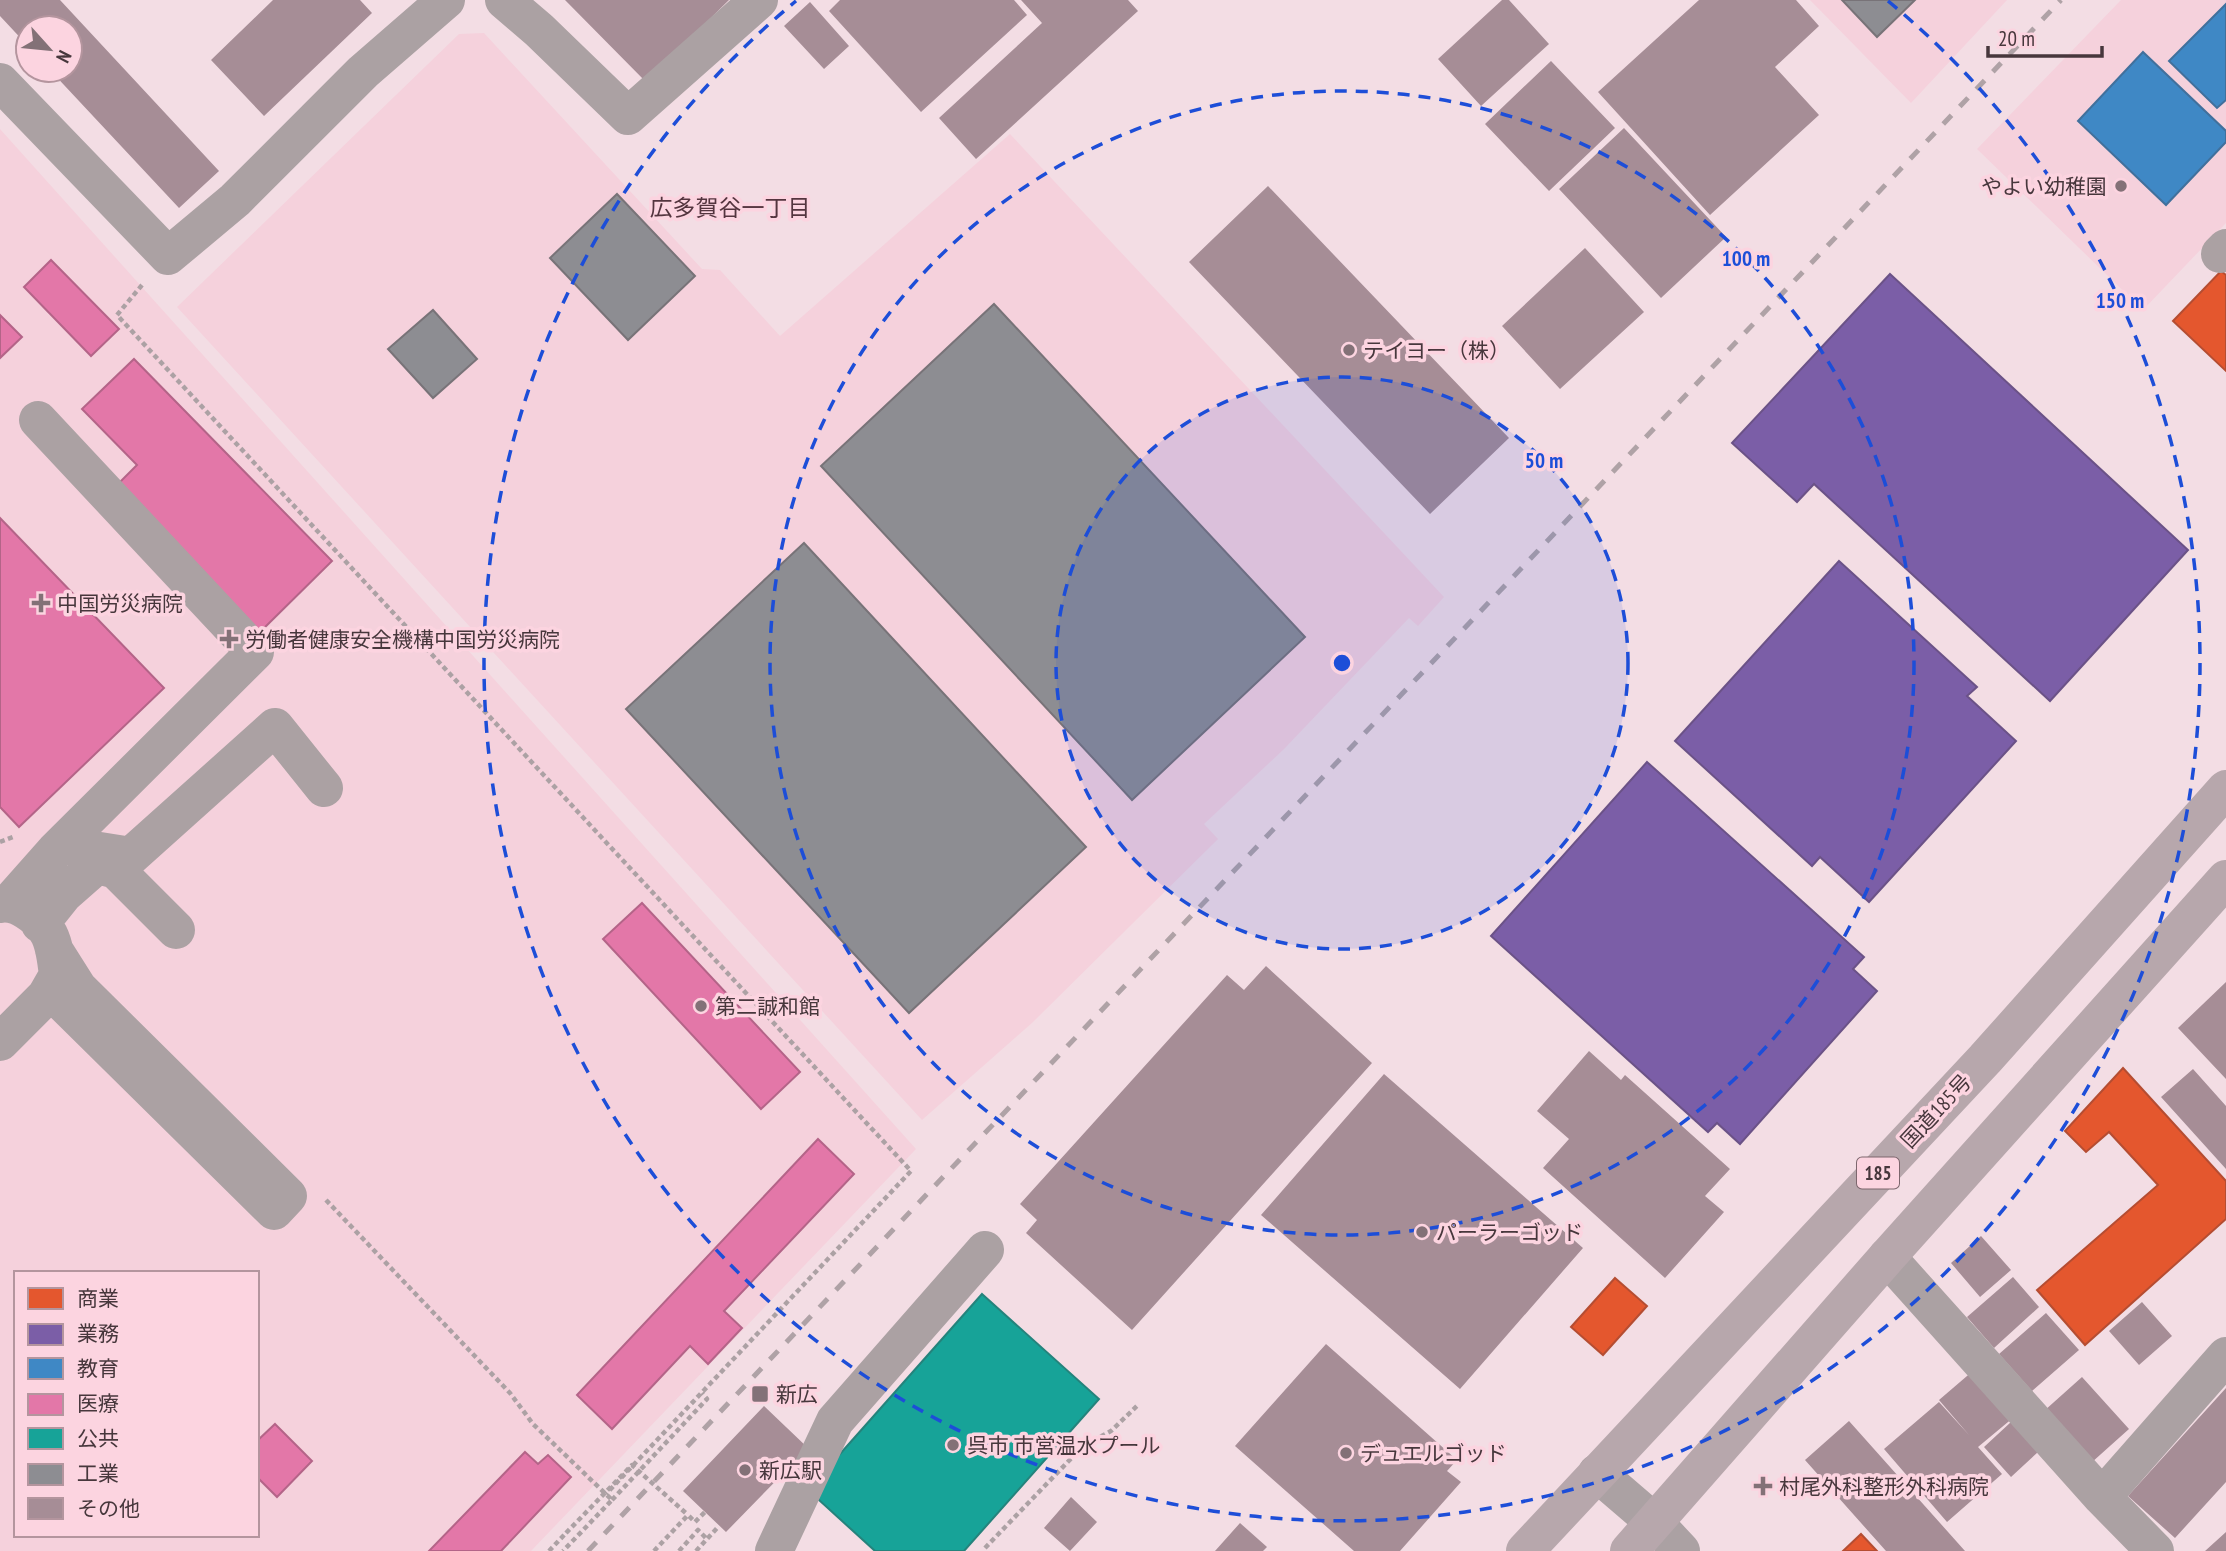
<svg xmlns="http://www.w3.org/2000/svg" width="2226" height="1551" font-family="'PT Sans Narrow','Noto Sans JP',sans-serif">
  <rect width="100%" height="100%" fill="#f3dde4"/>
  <path fill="#f5d1dc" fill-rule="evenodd" d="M 1810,0 L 2007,0 L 1911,103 Z
    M 2121,0 L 2226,0 L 2226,223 L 2143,310 L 1977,149 Z
    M 484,33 L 702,269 L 720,270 L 780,336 L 1010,134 L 1444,597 L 1418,626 L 1409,618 L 1284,749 L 1204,824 L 1218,839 L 1032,1023 L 922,1120 L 177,307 L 459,34 Z
    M 0,129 L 916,1149 L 531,1551 L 0,1551 ZM 16,1273 L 257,1273 L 257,1535 L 16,1535 Z"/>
  <path fill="#e4572e" stroke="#b54d32" stroke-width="2" d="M 2221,271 L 2226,275 L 2226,371 L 2173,321 Z
    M 2123,1068 L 2226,1181 L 2226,1219 L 2085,1345 L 2037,1290 L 2158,1185 L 2109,1132 L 2086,1152 L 2065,1131 Z
    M 1615,1278 L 1647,1306 L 1603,1355 L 1571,1327 Z
    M 1861,1534 L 1877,1551 L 1843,1551 Z"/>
  <path fill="#7b5ea7" stroke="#6b5287" stroke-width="2" d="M 1890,274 L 2188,550 L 2050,701 L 1814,484 L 1797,502 L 1732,443 Z
    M 1839,561 L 1977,687 L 1967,696 L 2016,741 L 1869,902 L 1820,857 L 1812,866 L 1675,741 Z
    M 1647,762 L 1864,957 L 1853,969 L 1877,991 L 1740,1144 L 1717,1123 L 1708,1132 L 1491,936 Z"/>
  <path fill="#3f88c5" stroke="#41709c" stroke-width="2" d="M 2226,4 L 2226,100 L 2217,108 L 2169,61 Z
    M 2143,52 L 2226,131 L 2226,142 L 2166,205 L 2078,121 Z"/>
  <path fill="#e377a8" stroke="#b46488" stroke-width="2" d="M 51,260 L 119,329 L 91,356 L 24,287 Z
    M 0,315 L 22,337 L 0,358 Z
    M 134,359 L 332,561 L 257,635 L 114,488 L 137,465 L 82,409 Z
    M 0,518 L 164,688 L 19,827 L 0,807 Z
    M 642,903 L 800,1072 L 761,1109 L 603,939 Z
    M 818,1139 L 854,1174 L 724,1311 L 742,1328 L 708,1364 L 690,1346 L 612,1429 L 577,1395 Z
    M 275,1424 L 312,1461 L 277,1497 L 257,1477 L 257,1441 Z
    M 525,1452 L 538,1464 L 548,1455 L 571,1477 L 501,1551 L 429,1551 Z"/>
  <path fill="#17a398" stroke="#25837c" stroke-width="2" d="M 982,1294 L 1099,1399 L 964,1551 L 875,1551 L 808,1490 Z"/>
  <path fill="#8d8d92" stroke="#787378" stroke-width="2" d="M 1842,0 L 1915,0 L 1877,37 Z
    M 617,194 L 695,276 L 628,340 L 550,258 Z
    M 994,304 L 1305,637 L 1132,800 L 821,466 Z
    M 433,310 L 477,359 L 433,398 L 388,349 Z
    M 804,543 L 1086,847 L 909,1013 L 626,709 Z"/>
  <path fill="#a68d96" d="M 0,0 L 60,0 L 219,171 L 179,208 L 50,70 L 70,70 L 70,28 L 28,28 L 28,46 L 0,16 Z
    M 273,0 L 360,0 L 372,13 L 264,116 L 211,60 Z
    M 565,0 L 729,0 L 646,82 Z
    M 840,0 L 1014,0 L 1027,15 L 921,112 L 829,11 Z
    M 1021,0 L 1128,0 L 1138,11 L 976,159 L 939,118 L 1042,23 Z
    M 1502,0 L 1509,0 L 1549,44 L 1481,106 L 1438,59 Z
    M 1699,0 L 1796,0 L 1819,26 L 1775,67 L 1819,115 L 1710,215 L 1598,92 Z
    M 810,2 L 849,46 L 824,69 L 784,26 Z
    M 1551,61 L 1615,128 L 1549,191 L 1485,124 Z
    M 1624,128 L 1726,237 L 1661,298 L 1559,189 Z
    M 1268,186 L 1509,438 L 1430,514 L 1189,262 Z
    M 1585,248 L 1644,312 L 1560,389 L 1502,326 Z
    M 1266,966 L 1372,1063 L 1132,1330 L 1026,1233 L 1037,1220 L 1020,1204 L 1227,975 L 1244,990 Z
    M 2226,982 L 2226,1079 L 2178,1028 Z
    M 1589,1051 L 1621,1080 L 1625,1075 L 1730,1169 L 1705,1196 L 1724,1212 L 1665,1278 L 1543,1168 L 1569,1139 L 1537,1111 Z
    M 2193,1069 L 2226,1106 L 2226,1169 L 2161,1097 Z
    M 1384,1074 L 1583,1248 L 1460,1389 L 1261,1215 Z
    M 1981,1236 L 2011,1270 L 1980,1297 L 1951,1263 Z
    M 2013,1277 L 2039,1307 L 1994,1348 L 1967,1317 Z
    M 2142,1302 L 2172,1336 L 2139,1365 L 2109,1331 Z
    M 2046,1313 L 2079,1350 L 2032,1391 L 1999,1354 Z
    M 1326,1344 L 1457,1460 L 1447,1471 L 1461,1482 L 1400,1551 L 1354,1551 L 1235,1446 Z
    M 1974,1370 L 2014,1417 L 1978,1447 L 2002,1474 L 1947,1522 L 1884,1449 L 1939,1402 L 1969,1435 L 1939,1400 Z
    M 2082,1377 L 2129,1429 L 2091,1463 L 2044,1411 Z
    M 2226,1388 L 2226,1482 L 2175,1538 L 2128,1496 Z
    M 764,1406 L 808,1448 L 726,1532 L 683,1491 Z
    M 1849,1421 L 1965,1551 L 1886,1551 L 1805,1460 Z
    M 2011,1422 L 2038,1452 L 2011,1477 L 1984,1447 Z
    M 1071,1497 L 1097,1522 L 1070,1551 L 1044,1528 Z
    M 1240,1523 L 1267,1547 L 1263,1551 L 1215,1551 Z
    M 2226,1532 L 2226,1551 L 2205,1551 Z"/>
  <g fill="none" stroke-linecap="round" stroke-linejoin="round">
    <path stroke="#aca1a4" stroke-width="4.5" stroke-dasharray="5 3.5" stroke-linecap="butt" d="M 142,285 L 117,315 L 911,1171 L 606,1494
      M 0,842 L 13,837
      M 326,1200 L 510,1393 L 533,1424 L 612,1500 L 563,1551
      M 612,1500 L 707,1399 L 702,1393
      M 985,1548 L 1083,1446 L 1111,1431 L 1139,1404
      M 549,1551 L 566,1533
      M 654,1551 L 688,1515 L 695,1522 L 705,1512
      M 679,1551 L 698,1530 L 707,1539
      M 696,1551 L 719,1526"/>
    <path stroke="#aba1a3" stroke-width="38" d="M 504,0 L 539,30 L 628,116 L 759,0
      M 0,82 L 168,256 L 235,200 L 363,72 L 446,0
      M 2220,254 L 2226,248
      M 62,845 L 131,856 L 275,727 L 324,788
      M 9,903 L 55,851 L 255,652 L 38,420
      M 0,904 C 17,901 38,916 47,931 C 55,943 56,961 58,975 L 46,996 L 0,1042
      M 40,924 L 64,894 L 97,865 L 116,870 L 176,930
      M 50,990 L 274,1211 L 288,1196 L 78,988 L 54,950
      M 1887,1257 L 2102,1497 L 2155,1551
      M 1597,1473 L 1654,1522 L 1681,1551
      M 2102,1497 L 2226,1356
      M 774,1551 L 835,1421 L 985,1250"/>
    <path stroke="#b7a7ac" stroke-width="38" d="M 1525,1551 L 1985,1059 L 2226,789
      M 1629,1551 L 1887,1257 L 2226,879"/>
    <path stroke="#afa2a6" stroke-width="5" stroke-dasharray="12 12" stroke-linecap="butt" d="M 588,1551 L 2061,0"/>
    <path stroke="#aca1a4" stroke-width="4.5" stroke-dasharray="5 3.5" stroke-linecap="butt" d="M 566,1533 L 632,1465 L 688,1515"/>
  </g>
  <circle cx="1342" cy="663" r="286" fill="#1d4ed8" fill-opacity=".12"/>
  <g fill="none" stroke="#1d4ed8" stroke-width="3.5" stroke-dasharray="12 9">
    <circle cx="1342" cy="663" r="286"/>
    <circle cx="1342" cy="663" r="572"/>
    <path d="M1888 1A858 858 0 1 1 796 1"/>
  </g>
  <g fill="#837177" stroke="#fcd4e0" stroke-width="2.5">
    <circle cx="2121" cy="186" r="7"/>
    <circle cx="1349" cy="350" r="7"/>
    <path d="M37.5 592.5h7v7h7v7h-7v7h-7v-7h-7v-7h7z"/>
    <path d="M225.5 628.5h7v7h7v7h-7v7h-7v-7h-7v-7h7z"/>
    <circle cx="701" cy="1006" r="7"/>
    <circle cx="1422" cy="1232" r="7"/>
    <rect x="751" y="1385" width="18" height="18" rx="3.5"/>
    <circle cx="953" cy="1445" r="7"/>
    <circle cx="1346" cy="1453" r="7"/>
    <circle cx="745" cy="1470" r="7"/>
    <path d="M1759.5 1475.5h7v7h7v7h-7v7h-7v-7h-7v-7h7z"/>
  </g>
  <g text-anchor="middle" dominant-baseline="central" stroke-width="7" stroke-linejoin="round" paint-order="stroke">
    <rect fill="#fcd4e0" stroke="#7d666d" stroke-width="2" x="1857" y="1157.5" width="42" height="31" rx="5"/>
    <g font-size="19" font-weight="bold" fill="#47373c">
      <text x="1878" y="1173">185</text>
    </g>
    <g font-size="21" fill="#47373c" stroke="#fcd4e0" text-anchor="start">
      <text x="2107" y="186" text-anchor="end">やよい幼稚園</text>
      <text x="1363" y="350">テイヨー（株）</text>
      <text x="57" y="603">中国労災病院</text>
      <text x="245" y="639">労働者健康安全機構中国労災病院</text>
      <text x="715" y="1006">第二誠和館</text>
      <text x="1436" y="1232">パーラーゴッド</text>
      <text x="776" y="1394">新広</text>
      <text x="967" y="1445">呉市 市営温水プール</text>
      <text x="1360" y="1453">デュエルゴッド</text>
      <text x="759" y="1470">新広駅</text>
      <text x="1779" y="1486">村尾外科整形外科病院</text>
    </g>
    <g font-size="21" fill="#47373c" stroke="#fcd4e0">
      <text transform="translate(1936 1111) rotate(-47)">国道185号</text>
    </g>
    <g font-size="23" fill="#54353f" stroke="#fcd4e0">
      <text x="730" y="207">広多賀谷一丁目</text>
    </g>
  </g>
  <circle cx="1342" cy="663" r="10" fill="#1d4ed8" stroke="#fcd4e0" stroke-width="3.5"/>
  <g font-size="21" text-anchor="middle" font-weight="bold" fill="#1d4ed8" stroke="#fcd4e0" stroke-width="7" stroke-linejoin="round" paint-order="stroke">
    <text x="1746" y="266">100 m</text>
    <text x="2120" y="308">150 m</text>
    <text x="1544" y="468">50 m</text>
  </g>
  <rect x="14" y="1271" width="245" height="266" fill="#fcd4e0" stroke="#b4959e" stroke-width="2"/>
  <rect x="28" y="1288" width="35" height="21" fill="#e4572e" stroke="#b4959e" stroke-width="2"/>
  <text x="77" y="1306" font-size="21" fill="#47373c">商業</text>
  <rect x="28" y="1324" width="35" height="21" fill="#7b5ea7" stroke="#b4959e" stroke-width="2"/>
  <text x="77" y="1341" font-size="21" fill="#47373c">業務</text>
  <rect x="28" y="1358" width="35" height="21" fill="#3f88c5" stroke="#b4959e" stroke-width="2"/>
  <text x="77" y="1376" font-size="21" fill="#47373c">教育</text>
  <rect x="28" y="1394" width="35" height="21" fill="#e377a8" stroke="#b4959e" stroke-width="2"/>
  <text x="77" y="1411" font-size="21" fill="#47373c">医療</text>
  <rect x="28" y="1428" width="35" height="21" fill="#17a398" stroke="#b4959e" stroke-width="2"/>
  <text x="77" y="1446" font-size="21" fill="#47373c">公共</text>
  <rect x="28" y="1464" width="35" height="21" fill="#8d8d92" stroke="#b4959e" stroke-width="2"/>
  <text x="77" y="1481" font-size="21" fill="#47373c">工業</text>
  <rect x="28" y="1498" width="35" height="21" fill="#a68d96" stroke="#b4959e" stroke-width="2"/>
  <text x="77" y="1516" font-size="21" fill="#47373c">その他</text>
  <g transform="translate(49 49) rotate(117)"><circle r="33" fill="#fcd4e0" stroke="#b4959e" stroke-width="2"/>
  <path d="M0-5L12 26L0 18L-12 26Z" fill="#837177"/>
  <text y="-10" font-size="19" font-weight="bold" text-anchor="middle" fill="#47373c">N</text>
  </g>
  <path d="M1988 46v10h114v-10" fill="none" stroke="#47373c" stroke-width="3.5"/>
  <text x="1998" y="46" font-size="21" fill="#47373c" stroke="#fcd4e0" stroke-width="5" paint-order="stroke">20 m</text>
</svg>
